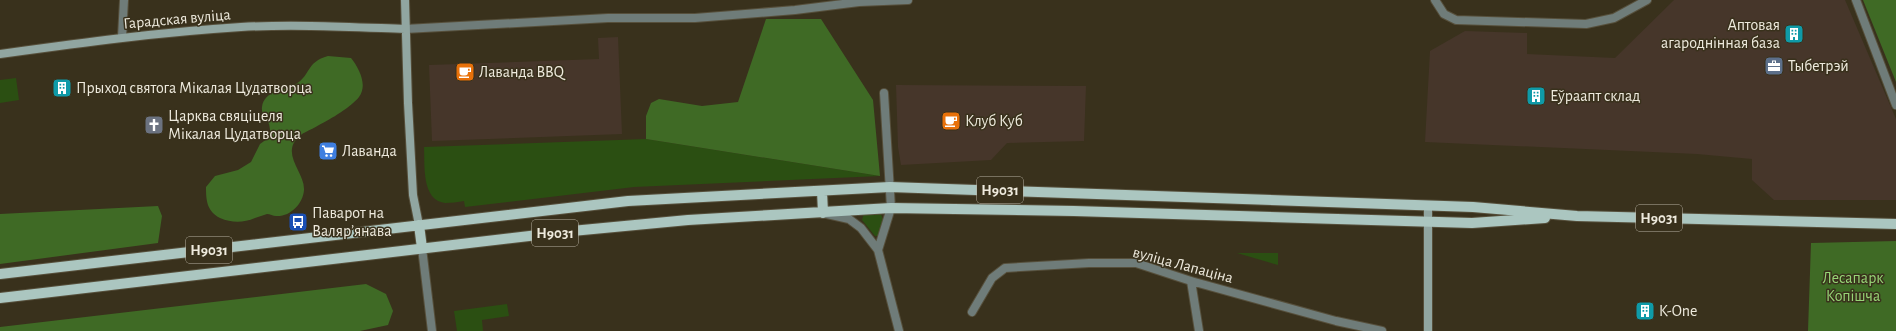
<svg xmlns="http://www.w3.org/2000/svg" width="1896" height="331" font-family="'Alegreya Sans',sans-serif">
  <rect width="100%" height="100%" fill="#39311c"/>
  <path fill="#46362a" d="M 1674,0 L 1845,0 L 1896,119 L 1896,200 L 1774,200 L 1752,180 L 1752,159 L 1697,154 L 1425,142 L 1430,51 L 1465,31 L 1527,33 L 1527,54 L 1615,58 Z
    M 618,37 L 622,134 L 432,141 L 429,65 L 599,59 L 598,38 Z
    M 896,85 L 1086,86 L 1084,141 L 1007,143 L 991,160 L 901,165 L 898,147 Z"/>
  <path fill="#2b4f12" d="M 16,78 L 19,100 L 0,103 L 0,80 Z
    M 646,139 L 880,176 L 634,187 L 465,207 L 464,201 C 458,202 451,203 445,203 C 421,200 425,164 424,147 Z
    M 864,213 L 880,213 C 886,221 881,228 878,236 L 875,236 L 862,220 Z
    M 1237,253 L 1278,253 L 1278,265 Z
    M 507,304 L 509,316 L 482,320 L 483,331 L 457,331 L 454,311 Z"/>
  <path fill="#3f6a25" d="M 1863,0 L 1896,0 L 1896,82 Z
    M 766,19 L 821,19 L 873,100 L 880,176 L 646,139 L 646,116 L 651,103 L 659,99 L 702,106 L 738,102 Z
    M 328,56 L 351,58 C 359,68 368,85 359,97 C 351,107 331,119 319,125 C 310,131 301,132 295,141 C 284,157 305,174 304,190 C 303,204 290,217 276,216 C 273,216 270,214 267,214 C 263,215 259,217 255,218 C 243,223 232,223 220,218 C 207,211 206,201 206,187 L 215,176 L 238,170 L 251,162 L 260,144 L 271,136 C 270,132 270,128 269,124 C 266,118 261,114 262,107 C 264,90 285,91 296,84 C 311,75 306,62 328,56 Z
    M 158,206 L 162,216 L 158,243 L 0,264 L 0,214 Z
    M 1896,241 L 1896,331 L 1808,331 L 1811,243 Z
    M 366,284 L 386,294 L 393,311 L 388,325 L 360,331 L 0,331 L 0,327 Z"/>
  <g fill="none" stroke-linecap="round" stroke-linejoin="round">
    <defs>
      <path id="street" d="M 1435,0 L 1444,14 L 1456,20 L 1586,24 L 1614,18 L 1647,0
        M 1856,0 L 1896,105
        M 405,29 L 608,18 L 695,18 L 795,10 L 859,2 L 908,0
        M 122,37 L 124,0
        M 827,214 L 849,219 L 861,228 L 878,250 L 899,331
        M 422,248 L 432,331
        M 878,250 L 891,208 L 884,93
        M 1191,281 L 1199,331
        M 972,312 L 992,278 L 1005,268 L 1089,263 L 1136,263 L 1191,281 L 1336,321 L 1382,331"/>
      <path id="secondary" d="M 405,0 L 408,103 L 413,195 L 419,225
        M 0,54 C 80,43 160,32 241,27 C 295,24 350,27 405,29
        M 1428,331 L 1428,206"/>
      <path id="primary" d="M 822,191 L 823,213
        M 419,225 L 422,248
        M 0,274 L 628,201 L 890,187 L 1473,207 L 1577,216 L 1896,224
        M 0,298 L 572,231 L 688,220 L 891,208 L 1074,211 L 1472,223 L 1545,218"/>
    </defs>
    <use href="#street" stroke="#564f3b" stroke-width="10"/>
    <use href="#secondary" stroke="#564f3b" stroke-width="10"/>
    <use href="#primary" stroke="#564f3b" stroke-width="12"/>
    <use href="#street" stroke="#6f7c79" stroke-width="8"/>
    <use href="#secondary" stroke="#91a6a1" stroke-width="8"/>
    <use href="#primary" stroke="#abc6c0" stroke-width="10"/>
  </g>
  <defs>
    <symbol id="building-square" viewBox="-11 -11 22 22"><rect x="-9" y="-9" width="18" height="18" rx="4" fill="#0f9aa8" stroke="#39311c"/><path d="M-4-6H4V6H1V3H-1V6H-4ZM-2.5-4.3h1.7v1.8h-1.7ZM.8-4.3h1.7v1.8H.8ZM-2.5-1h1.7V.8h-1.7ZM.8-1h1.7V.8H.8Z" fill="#fff"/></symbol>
    <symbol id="office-square" viewBox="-11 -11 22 22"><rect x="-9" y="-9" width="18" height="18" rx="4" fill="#5c6f8a" stroke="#39311c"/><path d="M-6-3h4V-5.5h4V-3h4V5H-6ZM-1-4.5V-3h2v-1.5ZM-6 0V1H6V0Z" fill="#fff"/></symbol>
    <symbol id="cafe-square" viewBox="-11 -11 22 22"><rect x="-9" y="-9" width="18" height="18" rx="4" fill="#e8710a" stroke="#39311c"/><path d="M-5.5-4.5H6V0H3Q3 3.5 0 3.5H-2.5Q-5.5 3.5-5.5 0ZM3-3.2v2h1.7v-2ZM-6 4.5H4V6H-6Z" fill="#fff"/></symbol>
    <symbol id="church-square" viewBox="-11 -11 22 22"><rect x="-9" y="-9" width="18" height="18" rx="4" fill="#6b7280" stroke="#39311c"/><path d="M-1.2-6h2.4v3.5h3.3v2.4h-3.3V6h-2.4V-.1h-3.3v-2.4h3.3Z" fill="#fff"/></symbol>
    <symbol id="supermarket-square" viewBox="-11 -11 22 22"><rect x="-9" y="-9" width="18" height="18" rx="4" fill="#3f7fe0" stroke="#39311c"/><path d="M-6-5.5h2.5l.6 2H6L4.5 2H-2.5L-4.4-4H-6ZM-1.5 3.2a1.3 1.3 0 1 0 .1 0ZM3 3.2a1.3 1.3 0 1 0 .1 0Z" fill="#fff"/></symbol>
    <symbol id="bus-square" viewBox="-11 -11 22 22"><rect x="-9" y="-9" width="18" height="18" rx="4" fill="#1a4fb4" stroke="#39311c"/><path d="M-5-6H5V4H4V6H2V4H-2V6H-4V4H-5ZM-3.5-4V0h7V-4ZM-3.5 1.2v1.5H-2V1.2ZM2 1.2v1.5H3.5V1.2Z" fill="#fff"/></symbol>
  </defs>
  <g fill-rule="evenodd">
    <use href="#building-square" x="1783" y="23" width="22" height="22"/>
    <use href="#office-square" x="1763" y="55" width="22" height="22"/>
    <use href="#cafe-square" x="454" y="61" width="22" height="22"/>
    <use href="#building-square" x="51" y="77" width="22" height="22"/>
    <use href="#building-square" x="1525" y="85" width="22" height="22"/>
    <use href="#cafe-square" x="940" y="110" width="22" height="22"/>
    <use href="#church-square" x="143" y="114" width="22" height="22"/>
    <use href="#supermarket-square" x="317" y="140" width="22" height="22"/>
    <use href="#bus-square" x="287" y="211" width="22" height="22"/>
    <use href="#building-square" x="1634" y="300" width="22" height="22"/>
  </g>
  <g text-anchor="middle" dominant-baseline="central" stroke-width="3" stroke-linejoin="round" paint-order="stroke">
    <g fill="#39311c" stroke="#b8b2a3" stroke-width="1">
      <rect x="977" y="177" width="46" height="26" rx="3"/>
      <rect x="1636" y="205" width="46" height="26" rx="3"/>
      <rect x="532" y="220" width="46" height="26" rx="3"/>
      <rect x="186" y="237" width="46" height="26" rx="3"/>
    </g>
    <g font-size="15" font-weight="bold" fill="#eeeadd">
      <text x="1000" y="190">Н9031</text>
      <text x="1659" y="218">Н9031</text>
      <text x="555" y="233">Н9031</text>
      <text x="209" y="250">Н9031</text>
    </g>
    <g font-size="16" fill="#eeeadd" stroke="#39311c">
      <text transform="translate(177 19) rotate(-5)">Гарадская вуліца</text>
      <text transform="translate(1183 265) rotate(15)">вуліца Лапаціна</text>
    </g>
    <g font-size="16" fill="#eeeadd" stroke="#39311c" text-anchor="start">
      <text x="1780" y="25" text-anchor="end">Аптовая<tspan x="1780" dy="18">агароднінная база</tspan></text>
      <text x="1788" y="66">Тыбетрэй</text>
      <text x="479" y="72">Лаванда BBQ</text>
      <text x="76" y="88">Прыход святога Мікалая Цудатворца</text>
      <text x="1550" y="96">Еўраапт склад</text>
      <text x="168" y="116">Царква свяціцеля<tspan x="168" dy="18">Мікалая Цудатворца</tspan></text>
      <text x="965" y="121">Клуб Куб</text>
      <text x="342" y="151">Лаванда</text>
      <text x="312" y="213">Паварот на<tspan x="312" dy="18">Валярʼянава</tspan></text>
      <text x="1659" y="311">K-One</text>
    </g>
    <g font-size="16" fill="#97d576" stroke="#39311c">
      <text x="1853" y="278">Лесапарк<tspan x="1853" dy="18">Копішча</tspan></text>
    </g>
  </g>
</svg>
